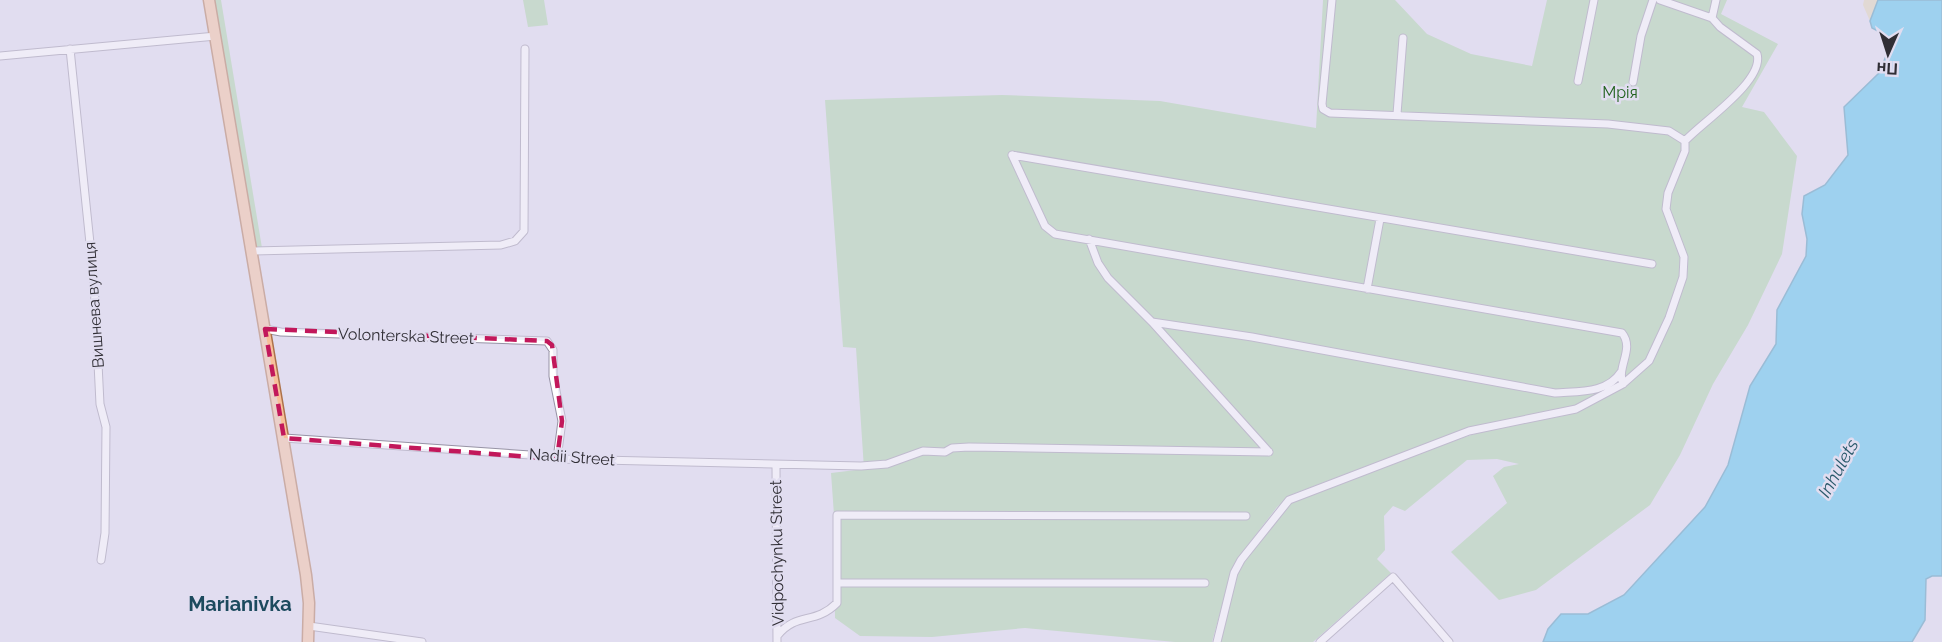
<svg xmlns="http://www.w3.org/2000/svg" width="1942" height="642" font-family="Raleway,sans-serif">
  <rect width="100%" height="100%" fill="#e1ddf0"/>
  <path fill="#a9d4a5" d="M 211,0 L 221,0 L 262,248 L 254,248 Z
    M 523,0 L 544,0 L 548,25 L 528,27 Z
    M 1323,0 L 1395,0 L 1427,34 L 1471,54 L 1532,66 L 1547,0 L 1727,0 L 1721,14 L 1778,44 L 1742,107 L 1764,112 L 1797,156 L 1782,254 L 1748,325 L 1713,384 L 1680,455 L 1650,505 L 1536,590 L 1499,600 L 1451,552 L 1507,503 L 1493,476 L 1504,467 L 1519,464 L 1497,459 L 1467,460 L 1405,511 L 1393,506 L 1384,516 L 1385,550 L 1377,559 L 1391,573 L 1313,642 L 1220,642 L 1237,575 L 1244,561 L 1289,504 L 1459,439 L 1487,430 L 1563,416 L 1563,410 L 1467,428 L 1293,494 L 1277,507 L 1238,558 L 1231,573 L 1212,642 L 1175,642 L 1025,628 L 932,637 L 860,636 L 835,618 L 834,515 L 831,473 L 864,469 L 856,348 L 843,347 L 825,100 L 1002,95 L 1160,101 L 1316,128 Z"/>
  <path fill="#e0d6b1" d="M 1864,0 L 1878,0 L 1870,21 L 1863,5 Z"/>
  <path fill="#4cc3ed" stroke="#4496b6" stroke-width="1.5" d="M 1878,0 L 1942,0 L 1942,576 L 1932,576 L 1926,579 L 1925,620 L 1912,642 L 1543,642 L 1548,629 L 1561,614 L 1588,614 L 1624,595 L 1705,507 L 1728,465 L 1750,386 L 1776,344 L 1777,310 L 1806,256 L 1807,239 L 1802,214 L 1804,196 L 1825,185 L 1848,155 L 1844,107 L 1879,73 L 1893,39 L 1872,28 L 1870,21 Z"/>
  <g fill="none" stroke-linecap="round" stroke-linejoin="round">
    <defs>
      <path id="street" d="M 1332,0 L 1322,104 L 1323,109 L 1330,113 L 1608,124 L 1669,131 L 1685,141
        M 1712,18 L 1716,0
        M 70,49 L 94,282 L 100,404 L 106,427 L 105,533 L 101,560
        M 0,56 L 216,36
        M 1578,81 L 1594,0
        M 1633,82 L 1641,36 L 1653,0
        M 1397,114 L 1403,38
        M 1012,155 L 1045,226 L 1055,234 L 1622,333 C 1635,349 1616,367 1623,384
        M 1012,155 L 1652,264
        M 1089,239 L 1098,263 L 1108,278 L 1152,322 L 1252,337 L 1555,393 C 1578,391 1607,394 1621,372
        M 251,251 L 501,245 L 515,241 L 524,231 L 525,49
        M 1367,289 L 1380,219
        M 1152,322 L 1269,452
        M 265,329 L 281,332 L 547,341 L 553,350 L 553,376 L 562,421 L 557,459
        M 284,438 L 545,456 L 557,459 L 861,466 L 887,464 L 923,451 L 945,452 L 952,448 L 969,447 L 1269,452
        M 776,465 L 777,642
        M 838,583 L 1205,583
        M 309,626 L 422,642
        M 778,635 C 797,612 815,625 837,603 L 837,515 L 1246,516
        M 1217,642 L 1234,573 L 1241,560 L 1289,500 L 1469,431 L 1576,409 L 1623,384 L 1649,361 L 1669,318 L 1683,277 L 1684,257 L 1666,209 L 1668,193 L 1685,151 L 1685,141 C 1701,123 1765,81 1757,54 L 1720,27 L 1712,18 L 1660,0
        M 1320,642 L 1393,577 L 1449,642"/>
      <path id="primary" d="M 209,0 L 306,575 L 309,603 L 308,642"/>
    </defs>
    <use href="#street" stroke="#9793a5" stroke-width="9"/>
    <use href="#primary" stroke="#ad724a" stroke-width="13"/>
    <use href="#street" stroke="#fff" stroke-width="7"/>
    <use href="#primary" stroke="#f7c09a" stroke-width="10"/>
  </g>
  <path d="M0 0H1942V642H0ZM 265,329 L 547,341 L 552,345 L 562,421 L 557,459 L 284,438 Z" fill="#e1ddf0" fill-opacity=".55" fill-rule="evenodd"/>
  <path fill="none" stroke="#c2185b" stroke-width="4.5" stroke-dasharray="12 8" stroke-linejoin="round" d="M 265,329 L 547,341 L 552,345 L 562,421 L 557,459 L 284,438 Z"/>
  <g text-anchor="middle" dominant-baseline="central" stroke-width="5" stroke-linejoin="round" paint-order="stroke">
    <g font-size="16" fill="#20611d" stroke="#e1ddf0">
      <text x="1620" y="92">Мрія</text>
    </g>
    <g font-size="16" fill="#302e35" stroke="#e1ddf0">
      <text transform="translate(94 305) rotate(-94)">Вишнева вулиця</text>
      <text transform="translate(406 336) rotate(2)">Volonterska Street</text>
      <text transform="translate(572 457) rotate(4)">Nadii Street</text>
      <text transform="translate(777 553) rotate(-91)">Vidpochynku Street</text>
    </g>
    <g font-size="18" font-style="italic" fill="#29596b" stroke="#e1ddf0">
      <text transform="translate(1838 468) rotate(-61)">Inhulets</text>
    </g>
    <g font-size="20" font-weight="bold" fill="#1c4a5e" stroke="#e1ddf0">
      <text x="240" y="604">Marianivka</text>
    </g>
  </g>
  <g transform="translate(1888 54) rotate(183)" stroke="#e1ddf0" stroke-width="4.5" paint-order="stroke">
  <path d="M0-4.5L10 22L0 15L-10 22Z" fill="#302e35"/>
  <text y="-9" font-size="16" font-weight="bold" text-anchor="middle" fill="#302e35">Пн</text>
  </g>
</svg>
